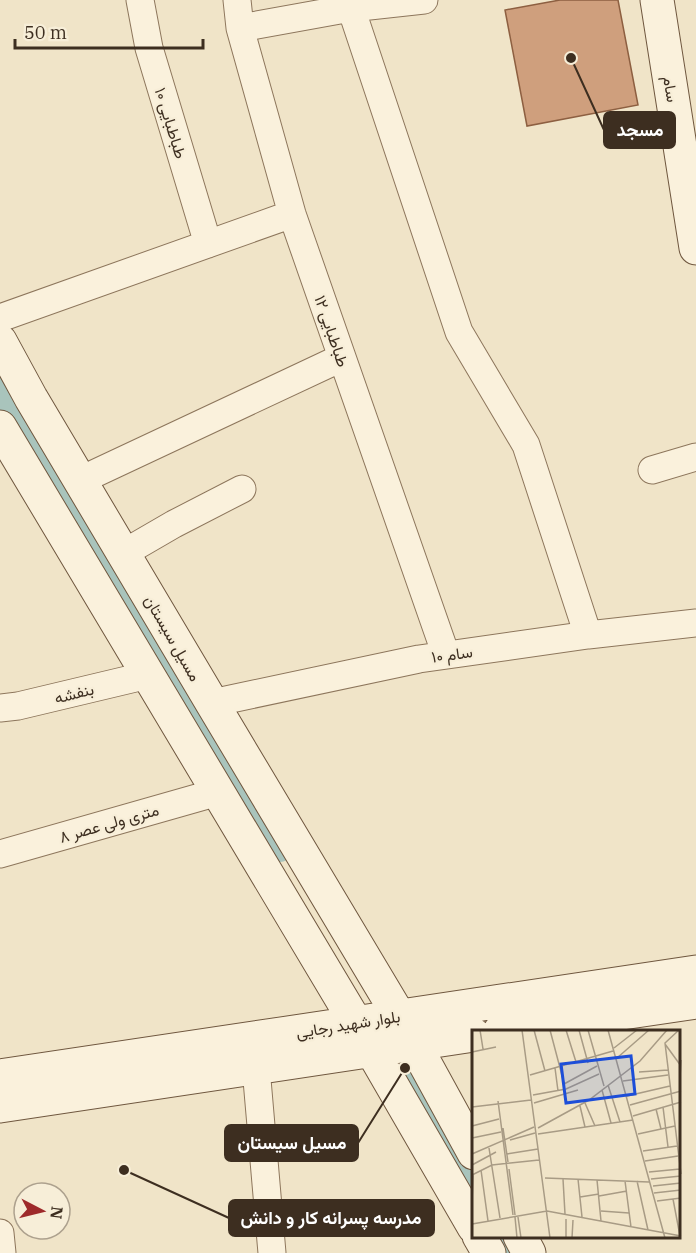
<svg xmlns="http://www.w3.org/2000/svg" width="696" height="1253" font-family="'IBM Plex Serif',Vazirmatn,serif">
  <rect width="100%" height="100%" fill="#f0e4c8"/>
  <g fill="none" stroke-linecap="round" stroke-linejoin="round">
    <path stroke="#a9c4bc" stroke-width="26" d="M 0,391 L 280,849
      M 405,1068 L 474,1191
      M 499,1236 L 508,1253"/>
  </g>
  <path fill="#cf9f7d" stroke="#8d5f41" stroke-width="1.5" d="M 560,0 L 618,0 L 638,105 L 527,126 L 505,10 Z"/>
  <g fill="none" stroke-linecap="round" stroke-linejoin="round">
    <defs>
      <path id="street" d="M 140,0 L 149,48 L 208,244
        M 237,0 L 240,28 L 292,214 L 446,655
        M 351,8 L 424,0
        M 240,28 L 351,8 L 459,332 L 526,445 L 588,635
        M 0,318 L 292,214
        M 652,470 L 696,457
        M 81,480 L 341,358
        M 124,553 L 174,524 L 242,489
        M 212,703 L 419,659 L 588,635 L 696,623
        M 0,708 L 18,706 L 148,675
        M 0,854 L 218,792
        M 256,1068 L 272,1253
        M 0,1233 L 2,1253"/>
      <path id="secondary" d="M 657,0 L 696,248
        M 0,341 L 31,398 L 212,703 L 399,1016 L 474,1153
        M 0,427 L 356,1023 L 474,1227
        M 500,1031 L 696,1002
        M 0,1076 L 696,972
        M 0,1106 L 474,1035
        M 479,1236 L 489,1253
        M 520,1236 L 529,1253"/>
    </defs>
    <use href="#street" stroke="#8d765c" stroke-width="29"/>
    <use href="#secondary" stroke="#6f573f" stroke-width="35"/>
    <use href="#street" stroke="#faf1dc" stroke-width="27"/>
    <use href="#secondary" stroke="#faf1dc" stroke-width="33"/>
  </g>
  <g text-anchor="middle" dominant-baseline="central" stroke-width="4.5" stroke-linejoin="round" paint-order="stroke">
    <g font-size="16" fill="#3d2e20" stroke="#f7eed8">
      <text transform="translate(671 89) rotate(81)">سام</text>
      <text transform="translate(171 123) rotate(73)">طباطبایی ۱۰</text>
      <text transform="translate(332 331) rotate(71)">طباطبایی ۱۲</text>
      <text transform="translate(173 638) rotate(60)">مسیل سیستان</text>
      <text transform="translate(452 654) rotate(-8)">سام ۱۰</text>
      <text transform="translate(74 693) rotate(-14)">بنفشه</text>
      <text transform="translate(109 823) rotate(-16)">۸ متری ولی عصر</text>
      <text transform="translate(348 1024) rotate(-9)">بلوار شهید رجایی</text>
    </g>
  </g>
  <g transform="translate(472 1030)">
    <rect width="208" height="208" fill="#f0e4c8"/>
    <path fill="none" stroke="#a89b85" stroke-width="1.5" d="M 8,0 L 11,19M 50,0 L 78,208M 62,0 L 73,41M 78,0 L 92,53M 94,0 L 104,32M 107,0 L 116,33M 116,0 L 132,56M 136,0 L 193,208M 207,0 L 193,13 L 209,144M 193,14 L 209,36M 142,18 L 165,0M 0,22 L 24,17M 145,28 L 177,0M 83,38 L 86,61M 167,42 L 196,40M 58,45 L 141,21M 208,48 L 209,30M 151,51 L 196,45M 92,54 L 125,36M 136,55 L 148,92M 130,60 L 139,93M 61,65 L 94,59 L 127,44M 155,66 L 198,56M 26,71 L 41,185M 62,73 L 106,60M 113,73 L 123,96M 158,75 L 209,61M 108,76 L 113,97M 0,77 L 59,70M 191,77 L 196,117M 184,79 L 189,99M 161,86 L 209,72M 0,96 L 27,89M 31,98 L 36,132M 66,98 L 117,70 L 168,31 L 195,0M 66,104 L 161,90M 166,104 L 203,96M 0,108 L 29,102M 38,110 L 63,103M 17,118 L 28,188M 171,121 L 205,116M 0,124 L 62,97M 35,124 L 66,119M 173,131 L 206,126M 0,135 L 24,122M 37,139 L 43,185M 9,140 L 16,191M 177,142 L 208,139M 0,145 L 20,135 L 67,130M 73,148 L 177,152M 91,149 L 93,184M 106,149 L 110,187M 179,149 L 209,146M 125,150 L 129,191M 153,151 L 159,197M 165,151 L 176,200M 181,156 L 209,153M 182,163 L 209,160M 127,166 L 155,161M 108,167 L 127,164M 201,169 L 208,206M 185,171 L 209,168M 0,172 L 1,145M 129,181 L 157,183M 43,187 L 45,208M 46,187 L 49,208M 94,189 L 94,208M 0,194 L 75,181 L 209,206M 100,208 L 101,190"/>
    <path fill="#1d4ed8" fill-opacity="0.15" stroke="#1d4ed8" stroke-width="3" d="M 159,26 L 163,64 L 94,73 L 89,34 Z"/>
    <rect width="208" height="208" fill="none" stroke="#3d2e20" stroke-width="3"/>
  </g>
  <path fill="none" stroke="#3d2e20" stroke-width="2" d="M571 58L604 130M405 1068L358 1143M124 1170L229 1218"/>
  <g fill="#3d2e20" stroke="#f7eed8" stroke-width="2">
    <circle cx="571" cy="58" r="6"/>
    <circle cx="405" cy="1068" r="6"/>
    <circle cx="124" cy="1170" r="6"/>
  </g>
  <g fill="#3d2e20" stroke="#3d2e20" stroke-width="2">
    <rect x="604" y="112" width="71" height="36" rx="6"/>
    <rect x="225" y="1125" width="133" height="36" rx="6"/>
    <rect x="229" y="1200" width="205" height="36" rx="6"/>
  </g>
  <g font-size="18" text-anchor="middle" font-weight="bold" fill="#fff">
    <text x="640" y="136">مسجد</text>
    <text x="292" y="1149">مسیل سیستان</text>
    <text x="331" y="1224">مدرسه پسرانه کار و دانش</text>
  </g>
  <g transform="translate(42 1211) rotate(97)"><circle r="28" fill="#f7eed8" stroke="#ada18e" stroke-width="1.5"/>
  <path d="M0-4.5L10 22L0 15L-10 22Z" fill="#9e2a2b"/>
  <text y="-9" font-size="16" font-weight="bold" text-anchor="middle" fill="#3d2e20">N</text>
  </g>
  <path d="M15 39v9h188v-9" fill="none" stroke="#3d2e20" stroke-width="3"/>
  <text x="24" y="39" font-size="18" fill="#3d2e20" stroke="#f7eed8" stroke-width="4.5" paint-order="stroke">50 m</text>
</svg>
